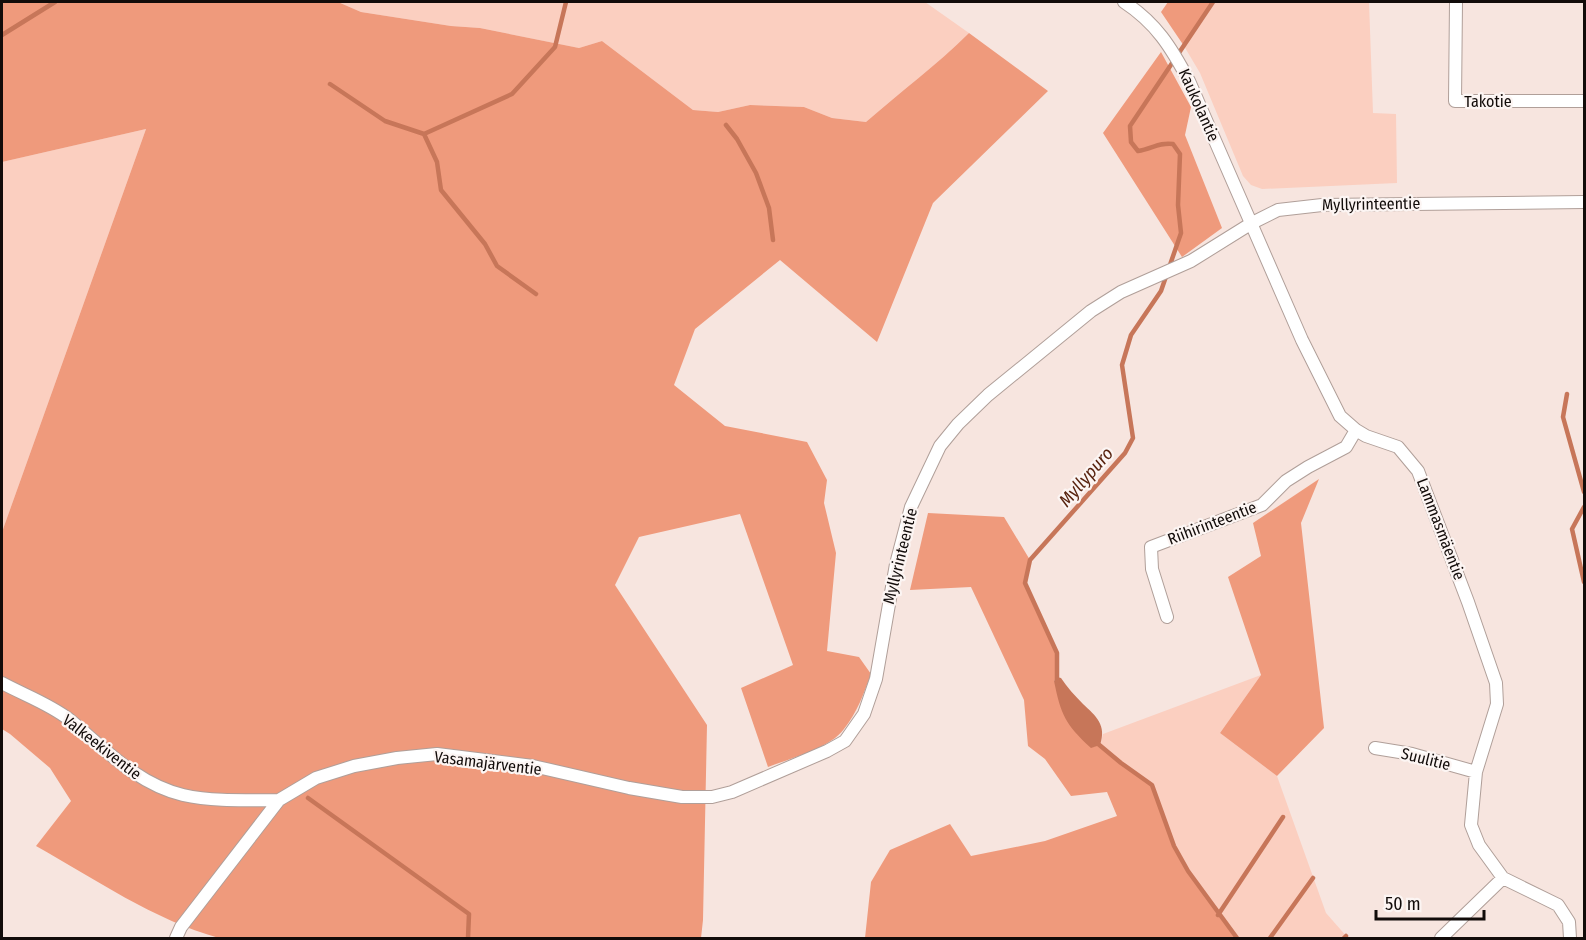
<svg xmlns="http://www.w3.org/2000/svg" width="1586" height="940" font-family="'Fira Sans Condensed',sans-serif">
  <rect width="100%" height="100%" fill="#f7e5df"/>
  <path fill="#fbcfc0" d="M 338,2 L 925,2 L 969,33 C 937,65 900,92 866,122 L 832,118 L 804,107 L 750,105 L 718,112 L 693,110 L 602,41 L 579,48 L 480,28 L 451,26 L 361,12 Z
    M 1213,2 L 1369,2 L 1373,113 L 1396,114 L 1397,183 L 1262,189 L 1251,185 L 1243,176 L 1200,73 L 1184,46 Z
    M 146,129 L 2,532 L 2,162 Z
    M 1261,675 L 1220,733 L 1277,776 L 1326,913 L 1348,938 L 1237,938 L 1188,871 L 1174,846 L 1152,785 L 1100,745 L 1103,734 Z"/>
  <path fill="#ef9a7c" d="M 2,2 L 338,2 L 361,12 L 451,26 L 480,28 L 579,48 L 602,41 L 693,110 L 718,112 L 750,105 L 804,107 L 832,118 L 866,122 C 900,92 937,65 969,33 L 1048,91 L 933,203 L 877,342 L 780,260 L 695,329 L 674,385 L 725,426 L 807,442 L 827,480 L 824,503 L 836,553 L 827,651 L 859,657 L 871,674 C 864,693 857,713 844,729 C 829,749 791,758 768,767 L 741,688 L 793,665 L 740,514 L 639,537 L 615,585 L 707,725 L 703,920 L 701,938 L 219,938 C 154,920 95,879 36,846 L 71,801 L 50,768 L 10,734 L 2,729 L 2,532 L 146,129 L 2,162 Z
    M 1168,2 L 1213,2 L 1184,46 L 1161,12 Z
    M 1161,52 L 1191,107 L 1185,135 L 1222,228 L 1182,257 L 1103,133 Z
    M 1319,479 L 1301,523 L 1324,728 L 1277,776 L 1220,733 L 1261,675 L 1228,577 L 1261,556 L 1253,523 Z
    M 928,513 L 1004,517 L 1030,560 L 1025,583 L 1057,653 L 1057,677 L 1054,681 L 1091,747 L 1100,745 L 1152,785 L 1174,846 L 1188,871 L 1237,938 L 865,938 L 871,882 L 890,850 L 950,824 L 971,856 L 1045,841 L 1117,816 L 1107,792 L 1071,796 L 1045,759 L 1028,746 L 1024,700 L 971,587 L 910,590 Z"/>
  <path fill="#c77659" d="M 1057,677 L 1061,678 C 1067,687 1075,696 1083,704 C 1096,716 1107,725 1100,745 L 1091,748 C 1065,724 1061,715 1054,681 Z"/>
  <g fill="none" stroke-linecap="round" stroke-linejoin="round">
    <path stroke="#c77659" stroke-width="4.5" d="M 2,35 L 55,2
      M 330,84 L 385,121 L 424,134 L 512,94 L 555,47 L 566,2
      M 726,125 L 737,139 L 756,173 L 769,208 L 773,240
      M 424,134 L 437,162 L 441,190 L 485,244 L 497,266 L 536,294
      M 1567,394 L 1563,417 L 1584,492
      M 1584,507 L 1572,529 L 1584,582
      M 1057,682 L 1057,653 L 1025,583 L 1030,560 L 1125,453 L 1133,438 L 1122,365 L 1131,335 L 1161,291 L 1181,233 L 1178,205 L 1180,154 L 1173,144 C 1159,142 1152,149 1138,151 L 1131,142 L 1130,126 L 1213,2
      M 1097,743 L 1121,763 L 1152,785 L 1174,846 L 1188,871 L 1237,938
      M 308,798 L 469,914 L 468,938
      M 1218,915 L 1283,817
      M 1270,938 L 1313,878
      M 1344,938 L 1346,936"/>
    <defs>
      <path id="minor" d="M 1124,2 C 1156,23 1171,47 1189,81 L 1302,340 L 1340,416 L 1356,430 L 1366,436 L 1398,447 L 1418,471 L 1468,602 L 1496,683 L 1497,704 L 1476,772 L 1471,825 L 1479,845 L 1503,878 L 1558,905 L 1569,922 L 1570,938
        M 1456,2 L 1455,101 L 1584,101
        M 1167,617 L 1152,569 L 1151,547 L 1262,505 L 1286,481 L 1308,467 L 1346,447 L 1356,430
        M 2,683 C 24,695 50,704 70,720 C 105,749 137,784 183,795 C 214,802 248,800 279,800
        M 1375,748 L 1412,754 L 1476,772
        M 176,938 L 181,927 L 279,800 L 316,778 L 354,766 L 397,758 L 437,754 L 533,766 L 629,788 L 682,797 L 712,797 L 732,792 L 827,751 L 845,741 L 864,714 L 876,679 L 896,564 L 911,507 L 940,446 L 958,424 L 988,395 L 1091,311 L 1121,292 L 1191,261 L 1252,223 L 1278,210 L 1322,205 L 1584,202
        M 1441,938 L 1503,878"/>
    </defs>
    <use href="#minor" stroke="#b09f99" stroke-width="14"/>
    <use href="#minor" stroke="#fff" stroke-width="12"/>
  </g>
  <g text-anchor="middle" dominant-baseline="central" stroke-width="4.5" stroke-linejoin="round" paint-order="stroke">
    <g font-size="16" fill="#120c0a" stroke="#fcf5f3">
      <text x="1488" y="101">Takotie</text>
      <text transform="translate(1199 105) rotate(66)">Kaukolantie</text>
      <text transform="translate(1371 204) rotate(-1)">Myllyrinteentie</text>
      <text transform="translate(1212 523) rotate(-21)">Riihirinteentie</text>
      <text transform="translate(1441 529) rotate(69)">Lammasmäentie</text>
      <text transform="translate(900 556) rotate(-76)">Myllyrinteentie</text>
      <text transform="translate(102 747) rotate(38)">Valkeekiventie</text>
      <text transform="translate(1426 759) rotate(14)">Suulitie</text>
      <text transform="translate(488 763) rotate(7)">Vasamajärventie</text>
    </g>
    <g font-size="18" font-style="italic" fill="#592410" stroke="#fcf5f3">
      <text transform="translate(1086 477) rotate(-49)">Myllypuro</text>
    </g>
  </g>
  <rect width="1586" height="940" fill="none" stroke="#120c0a" stroke-width="6"/>
  <path d="M1376 910v9h108v-9" fill="none" stroke="#120c0a" stroke-width="3"/>
  <text x="1385" y="910" font-size="18" fill="#120c0a" stroke="#fcf5f3" stroke-width="4.5" paint-order="stroke">50 m</text>
</svg>
